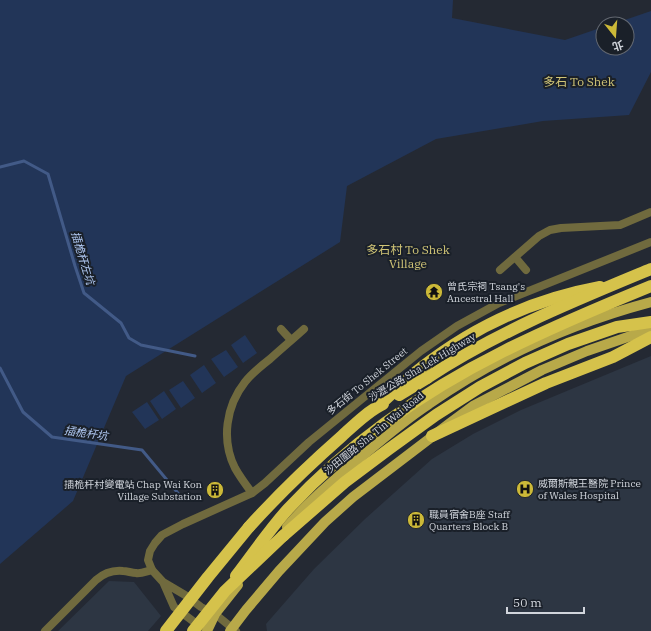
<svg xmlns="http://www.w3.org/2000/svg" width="651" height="631" font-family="'IBM Plex Serif','Noto Sans TC',serif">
  <rect width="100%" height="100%" fill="#242933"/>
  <path fill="#2d3643" d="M 651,356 L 651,631 L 267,631 L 266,624 L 314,569 L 365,519 L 432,459 L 473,434 L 521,410 Z
    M 109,581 L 134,582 L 161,616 L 148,631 L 58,631 Z"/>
  <path fill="#223558" d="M 0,0 L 453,0 L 452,18 L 565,40 L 603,27 L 603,48 L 627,48 L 627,24 L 613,24 L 651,11 L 651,72 L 629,115 L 543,121 L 436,139 L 347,186 L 340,242 L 126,376 L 73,501 L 0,564 Z
    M 245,335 L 257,353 L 243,363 L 231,345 Z
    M 226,350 L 238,367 L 224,377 L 211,359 Z
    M 204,365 L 216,383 L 202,393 L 190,375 Z
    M 183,381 L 195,398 L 181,408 L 169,390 Z
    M 164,391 L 176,409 L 162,419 L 150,401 Z
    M 147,402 L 159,420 L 145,429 L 132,412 Z"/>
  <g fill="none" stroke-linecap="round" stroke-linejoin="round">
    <path stroke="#425a87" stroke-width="3" d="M 0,167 L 24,161 L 48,174 L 75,266 L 84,293 L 121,323 L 129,338 L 141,345 L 195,356
      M 0,368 L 23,412 L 52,437 L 142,450 L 182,498"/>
    <path stroke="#706a3e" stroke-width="8" d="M 515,257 L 526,270
      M 500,270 L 539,236 L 550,230 L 561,228 L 620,225 L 651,212
      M 281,329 L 291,340
      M 252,493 C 246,485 240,477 235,468 C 221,440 226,406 245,382 C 252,373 261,366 270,359 C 281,349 293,339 304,329
      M 45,631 L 96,580 C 104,573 113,570 123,571 C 127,571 132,573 136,573 C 141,574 147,571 152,570"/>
    <path stroke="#706a3e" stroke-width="8" d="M 163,582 L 174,607 L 201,627
      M 236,631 L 215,614 L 201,607 L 185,595 L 163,582 L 152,570 L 148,560 L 150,551 L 155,543 L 162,535 L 183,524 L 252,493 L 265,483 L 309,442 L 421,351 L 457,326 L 499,303 L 651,242"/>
    <path stroke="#b8a949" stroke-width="10" d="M 287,527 C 307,503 331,483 355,462 C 379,442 403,421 429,404 C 496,357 572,323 651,302
      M 207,631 L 215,614 L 238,585
      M 230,631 L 246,610 L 279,571 L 325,522 L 353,497 L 450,423 L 473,406 L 542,370 L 587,351 L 651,329"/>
    <path stroke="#d5c24b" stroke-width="12" d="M 399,395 L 427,378
      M 377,407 C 392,394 405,380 421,368 C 473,327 535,299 600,287
      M 432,436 L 546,383 L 613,357 L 651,337
      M 249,527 C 278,495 309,465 342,436 C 354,425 368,411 383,404
      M 283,536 L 345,482 L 389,449 L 436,415 L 480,387 L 525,363 L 568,344 L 617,327 L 651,322
      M 236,576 C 253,554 269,530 288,509 C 349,443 424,391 504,351 C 552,327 602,306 651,286"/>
    <path stroke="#d5c24b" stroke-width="12" d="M 427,378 C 497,332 574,301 651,269
      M 166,631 L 208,577 L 249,527
      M 193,631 L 225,591 L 283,536"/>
  </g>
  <defs>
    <symbol id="temple-disc" viewBox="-11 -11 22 22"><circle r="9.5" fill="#ccb938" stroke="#1a2029"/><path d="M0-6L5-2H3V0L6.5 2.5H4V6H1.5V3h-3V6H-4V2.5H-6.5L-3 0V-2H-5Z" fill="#111"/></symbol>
    <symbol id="hospital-disc" viewBox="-11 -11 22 22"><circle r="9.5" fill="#ccb938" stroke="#1a2029"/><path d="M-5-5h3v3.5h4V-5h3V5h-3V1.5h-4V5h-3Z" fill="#111"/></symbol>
    <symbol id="building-disc" viewBox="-11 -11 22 22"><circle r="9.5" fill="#ccb938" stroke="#1a2029"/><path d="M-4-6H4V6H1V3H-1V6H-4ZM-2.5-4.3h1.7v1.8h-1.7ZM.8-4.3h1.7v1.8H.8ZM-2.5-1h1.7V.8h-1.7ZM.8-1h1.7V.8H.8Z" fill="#111"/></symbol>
  </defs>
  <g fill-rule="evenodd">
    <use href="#temple-disc" x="424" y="282" width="20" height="20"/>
    <use href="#hospital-disc" x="515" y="479" width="20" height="20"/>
    <use href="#building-disc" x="205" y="480" width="20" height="20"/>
    <use href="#building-disc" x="406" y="510" width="20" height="20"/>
  </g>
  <g text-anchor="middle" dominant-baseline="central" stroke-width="4" stroke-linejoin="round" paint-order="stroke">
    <g font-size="10" fill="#d1d5dc" stroke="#1a2029" text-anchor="start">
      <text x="447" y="286">曾氏宗祠 Tsang's<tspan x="447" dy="12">Ancestral Hall</tspan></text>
      <text x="538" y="483">威爾斯親王醫院 Prince<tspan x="538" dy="12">of Wales Hospital</tspan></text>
      <text x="202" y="484" text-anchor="end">插桅杆村變電站 Chap Wai Kon<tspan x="202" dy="12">Village Substation</tspan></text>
      <text x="429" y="514">職員宿舍B座 Staff<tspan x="429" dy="12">Quarters Block B</tspan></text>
    </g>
    <g font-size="10" fill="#d1d5dc" stroke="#1a2029">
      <text transform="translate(422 367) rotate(-31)">沙瀝公路 Sha Lek Highway</text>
      <text transform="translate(367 381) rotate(-39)">多石街 To Shek Street</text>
      <text transform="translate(374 433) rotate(-39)">沙田圍路 Sha Tin Wai Road</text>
    </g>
    <g font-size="11" font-style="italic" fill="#b0c8f2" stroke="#1a2029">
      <text transform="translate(83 258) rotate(73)">插桅杆左坑</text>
      <text transform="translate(86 433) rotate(8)">插桅杆坑</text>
    </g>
    <g font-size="12" fill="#d1c577" stroke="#1a2029">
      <text x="579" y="81">多石 To Shek</text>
      <text x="408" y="249">多石村 To Shek<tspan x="408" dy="14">Village</tspan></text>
    </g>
  </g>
  <g transform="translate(615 36) rotate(163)"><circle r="19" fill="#1a2029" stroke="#636871"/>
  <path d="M0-3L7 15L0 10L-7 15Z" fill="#ccb938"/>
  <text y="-6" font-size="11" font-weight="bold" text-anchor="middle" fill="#d1d5dc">北</text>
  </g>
  <path d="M507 607v6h77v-6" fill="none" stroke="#d1d5dc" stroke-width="2"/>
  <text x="513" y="607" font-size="12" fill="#d1d5dc" stroke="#1a2029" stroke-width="3" paint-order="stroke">50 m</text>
</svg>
